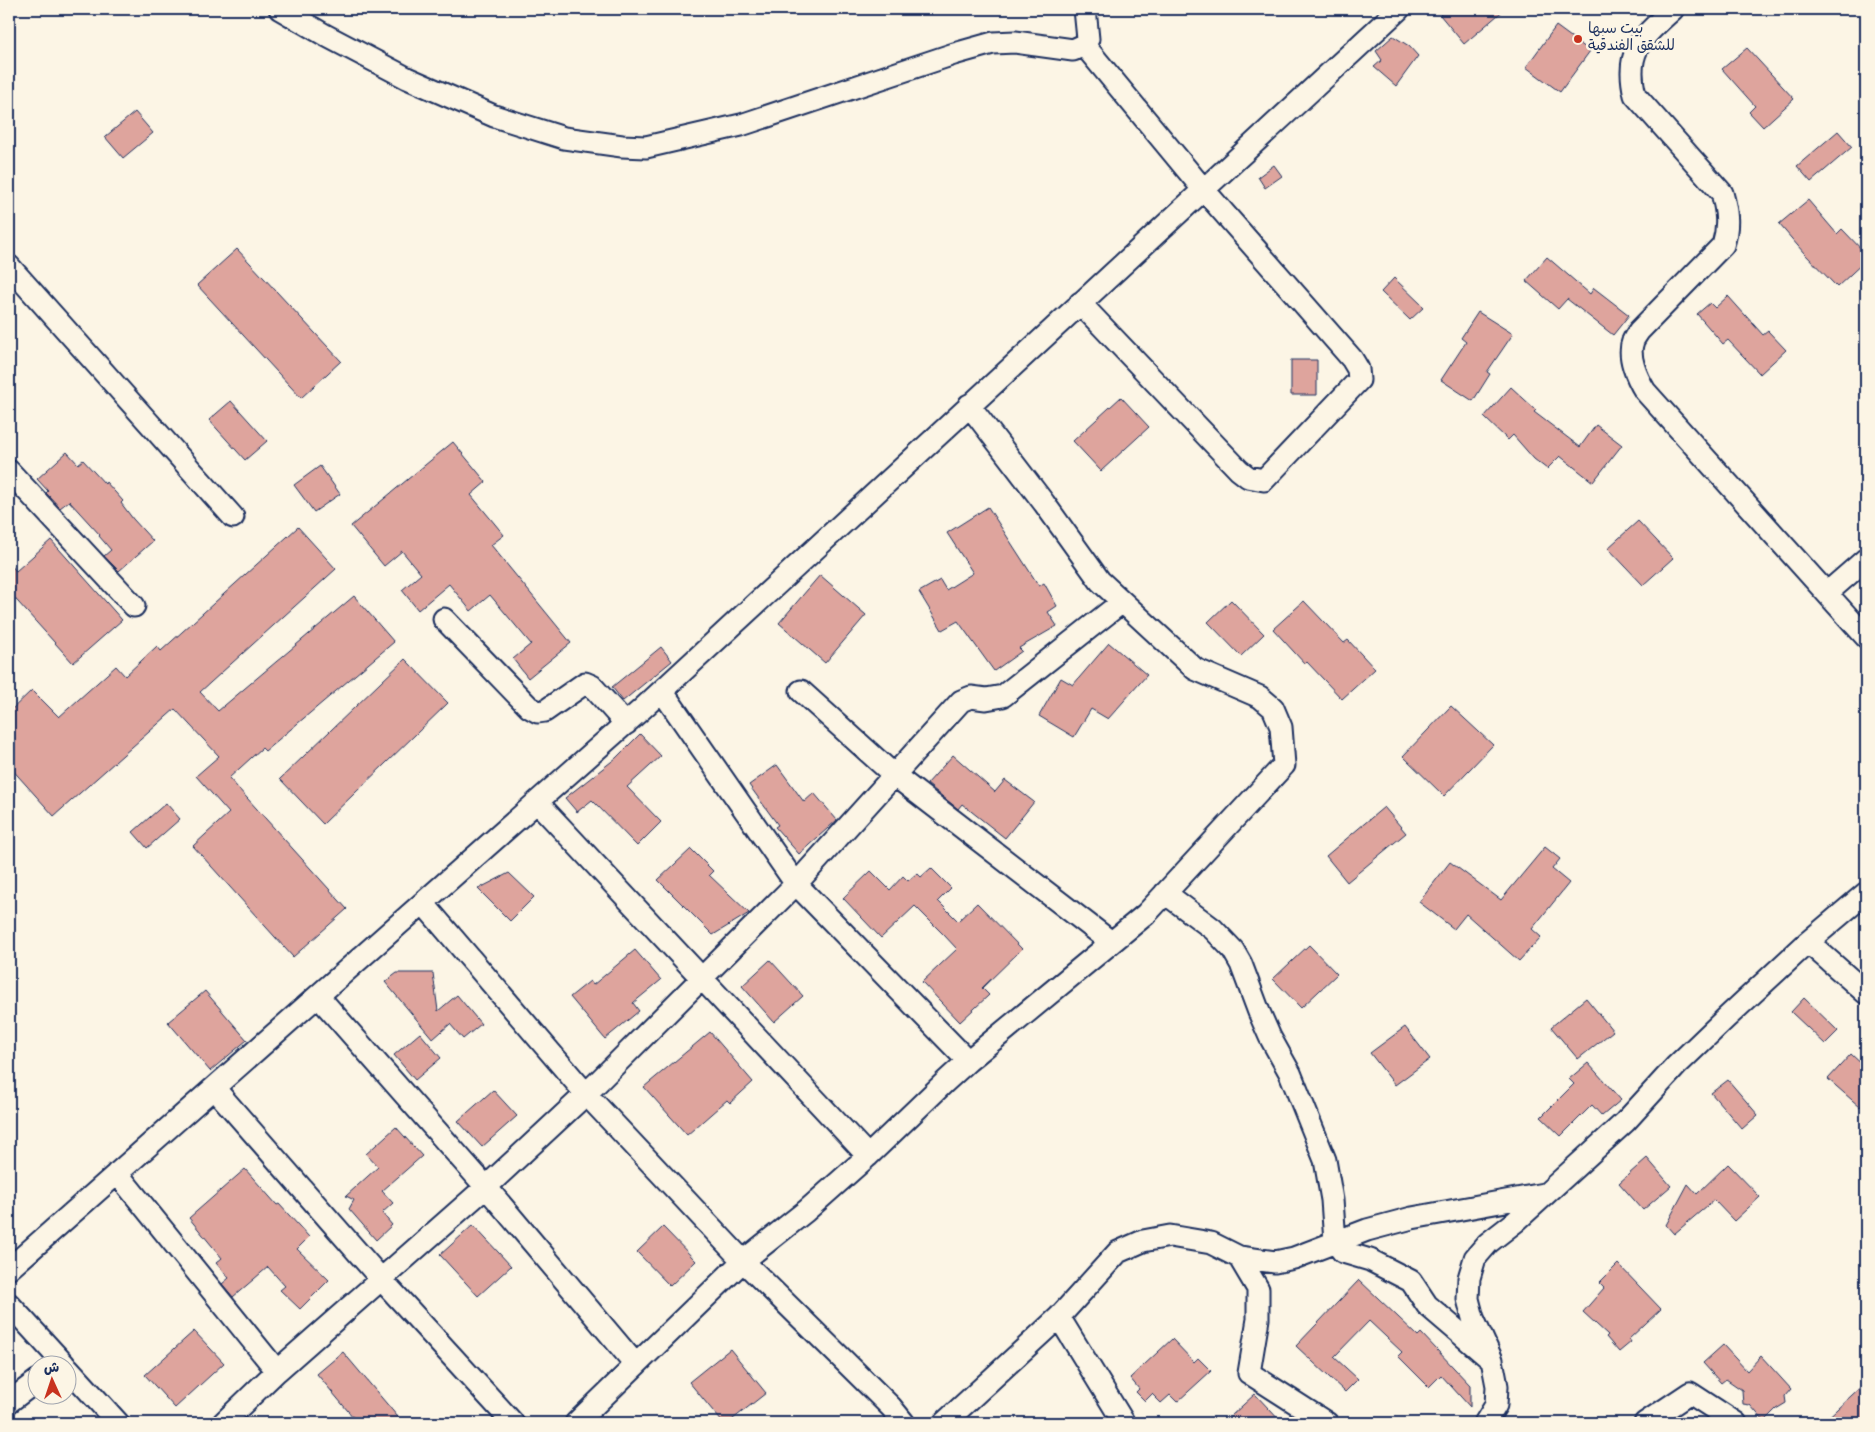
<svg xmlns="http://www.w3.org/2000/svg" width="1875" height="1432" font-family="Dekko,'Playpen Sans Arabic',sans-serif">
  <rect width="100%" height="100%" fill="#fcf5e5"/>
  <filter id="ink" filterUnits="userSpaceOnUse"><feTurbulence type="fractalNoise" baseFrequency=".02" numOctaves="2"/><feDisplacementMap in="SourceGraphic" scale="10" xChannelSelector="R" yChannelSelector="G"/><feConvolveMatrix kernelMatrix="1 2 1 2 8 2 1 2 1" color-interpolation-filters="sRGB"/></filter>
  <g filter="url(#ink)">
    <path fill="#dea49d" stroke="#1b2f5e" d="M 1446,9 L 1505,9 L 1464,44 L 1440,15 Z
      M 1556,26 L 1590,51 L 1560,92 L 1526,67 Z
      M 1393,36 L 1409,46 L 1418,56 L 1396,86 L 1374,67 L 1382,60 L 1376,51 Z
      M 1747,48 L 1794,99 L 1763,127 L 1749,112 L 1755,106 L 1722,69 Z
      M 135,112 L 153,133 L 123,158 L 105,137 Z
      M 1838,131 L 1852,147 L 1811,182 L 1797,166 Z
      M 1274,165 L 1282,176 L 1265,188 L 1258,177 Z
      M 1808,200 L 1837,234 L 1842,229 L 1866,254 L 1866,260 L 1837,287 L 1804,253 L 1779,224 Z
      M 237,249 L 341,361 L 301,398 L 197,285 Z
      M 1547,257 L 1590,294 L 1594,288 L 1629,315 L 1613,335 L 1567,299 L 1558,309 L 1526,281 Z
      M 1394,278 L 1424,307 L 1410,320 L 1381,292 Z
      M 1728,296 L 1763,335 L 1768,331 L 1786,350 L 1760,374 L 1728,340 L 1723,344 L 1697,314 L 1710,303 L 1715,308 Z
      M 1478,312 L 1513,334 L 1487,372 L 1490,374 L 1473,401 L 1441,380 L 1466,342 L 1461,338 Z
      M 1291,360 L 1317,360 L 1317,395 L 1291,395 Z
      M 1511,387 L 1536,410 L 1534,412 L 1580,447 L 1596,425 L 1622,445 L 1593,482 L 1560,456 L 1547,469 L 1534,459 L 1513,435 L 1508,440 L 1484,417 Z
      M 1121,397 L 1149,427 L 1101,471 L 1073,441 Z
      M 231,401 L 267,441 L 245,460 L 209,420 Z
      M 453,442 L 486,482 L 471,495 L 504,535 L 491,545 L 571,643 L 528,678 L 513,659 L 531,644 L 490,595 L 471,611 L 449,584 L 418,610 L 402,590 L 421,574 L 402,551 L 384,566 L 351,526 Z
      M 67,452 L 78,464 L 83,460 L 105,484 L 106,482 L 123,501 L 121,503 L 133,519 L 153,541 L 119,571 L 104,556 L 111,550 L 99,536 L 100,535 L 69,501 L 60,508 L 46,493 L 48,491 L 37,479 Z
      M 320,466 L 340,494 L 314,512 L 294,485 Z
      M 988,507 L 1039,586 L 1044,583 L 1057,606 L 1048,612 L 1057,626 L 1019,648 L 1022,651 L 994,671 L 958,621 L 942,630 L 919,592 L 940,580 L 946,590 L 973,573 L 947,533 Z
      M 1638,521 L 1673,558 L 1643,585 L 1608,548 Z
      M 298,527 L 336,569 L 200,692 L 218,711 L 354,596 L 394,642 L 265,751 L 262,748 L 229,778 L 347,909 L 293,957 L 193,846 L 229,813 L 196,776 L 219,756 L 175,709 L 54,816 L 9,766 L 9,712 L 32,690 L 59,717 L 116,666 L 125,676 L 157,646 L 161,651 Z
      M 51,540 L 122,620 L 73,663 L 9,592 L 9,563 L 16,571 Z
      M 820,575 L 866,615 L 825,663 L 779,623 Z
      M 1231,600 L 1264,634 L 1241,656 L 1208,622 Z
      M 1304,601 L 1344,643 L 1348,640 L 1375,669 L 1342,699 L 1307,662 L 1305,664 L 1273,629 Z
      M 1109,643 L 1147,675 L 1108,719 L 1091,709 L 1074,737 L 1039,716 L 1061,678 L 1073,685 Z
      M 661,647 L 672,661 L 623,701 L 612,687 Z
      M 405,659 L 448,703 L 323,824 L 280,779 Z
      M 1451,706 L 1493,745 L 1444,796 L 1403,756 Z
      M 640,734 L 661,756 L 627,787 L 661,822 L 637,846 L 592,800 L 577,812 L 565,798 L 616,758 Z
      M 953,755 L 995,792 L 1005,780 L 1034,802 L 1005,838 L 962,804 L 958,809 L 927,784 Z
      M 777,765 L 804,802 L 814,793 L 837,820 L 799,854 L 775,827 L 778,825 L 749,785 Z
      M 166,803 L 180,819 L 147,848 L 133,832 Z
      M 1384,807 L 1406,833 L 1347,882 L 1326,856 Z
      M 1545,847 L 1560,859 L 1552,869 L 1569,883 L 1532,929 L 1541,937 L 1519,961 L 1466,914 L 1454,929 L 1419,902 L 1450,862 L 1501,900 Z
      M 691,849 L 713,871 L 709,875 L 749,913 L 713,935 L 658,880 Z
      M 931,868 L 951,888 L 938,901 L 958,921 L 977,903 L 1022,949 L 982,988 L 989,995 L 960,1022 L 922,982 L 957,949 L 944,935 L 915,906 L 881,938 L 843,898 L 871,871 L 890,890 L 903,876 L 908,881 L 917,873 L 921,877 Z
      M 509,873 L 534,897 L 510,921 L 478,889 Z
      M 1309,945 L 1337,974 L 1301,1008 L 1273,979 Z
      M 635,950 L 661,980 L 633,1003 L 639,1011 L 605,1039 L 570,997 L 590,981 L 593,985 Z
      M 770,960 L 803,996 L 774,1022 L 742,986 Z
      M 397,973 L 433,973 L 438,1011 L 457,995 L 481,1024 L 463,1039 L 450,1024 L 433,1039 L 385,982 Z
      M 205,991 L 247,1040 L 210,1071 L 168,1022 Z
      M 1586,998 L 1613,1031 L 1578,1059 L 1551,1027 Z
      M 1804,998 L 1838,1031 L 1825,1044 L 1791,1012 Z
      M 1405,1027 L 1430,1059 L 1395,1085 L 1370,1053 Z
      M 710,1032 L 753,1082 L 730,1103 L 727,1100 L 687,1135 L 644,1087 Z
      M 420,1033 L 441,1058 L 415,1080 L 394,1055 Z
      M 1851,1054 L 1866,1068 L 1866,1100 L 1860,1107 L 1828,1079 Z
      M 1588,1063 L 1621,1100 L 1602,1116 L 1592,1105 L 1561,1136 L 1541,1117 L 1574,1084 L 1569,1079 Z
      M 1728,1080 L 1758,1115 L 1742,1129 L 1711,1093 Z
      M 493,1090 L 517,1116 L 482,1147 L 458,1121 Z
      M 396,1127 L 422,1156 L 382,1191 L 393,1203 L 382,1213 L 392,1225 L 376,1240 L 349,1209 L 354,1200 L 346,1196 L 378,1167 L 366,1154 Z
      M 1647,1158 L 1671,1186 L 1643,1210 L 1619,1183 Z
      M 1728,1164 L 1760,1197 L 1734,1221 L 1714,1200 L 1674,1234 L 1666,1225 L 1688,1184 L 1697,1194 Z
      M 245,1169 L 277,1205 L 279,1204 L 309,1237 L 297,1249 L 329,1280 L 300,1309 L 280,1290 L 285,1286 L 268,1267 L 233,1297 L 222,1284 L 229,1278 L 216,1263 L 222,1258 L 189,1218 Z
      M 473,1225 L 511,1266 L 478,1296 L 440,1255 Z
      M 663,1227 L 696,1261 L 670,1286 L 637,1252 Z
      M 1618,1264 L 1661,1309 L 1629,1339 L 1631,1342 L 1619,1352 L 1606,1337 L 1608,1335 L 1583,1312 L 1604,1288 L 1599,1283 Z
      M 1359,1280 L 1418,1336 L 1421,1333 L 1470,1385 L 1470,1407 L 1441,1375 L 1429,1387 L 1398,1356 L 1402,1352 L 1369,1321 L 1334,1357 L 1358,1379 L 1345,1392 L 1296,1346 Z
      M 194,1331 L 224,1363 L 175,1408 L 145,1375 Z
      M 1172,1339 L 1194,1362 L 1198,1358 L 1211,1371 L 1177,1402 L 1170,1395 L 1161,1403 L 1152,1394 L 1145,1401 L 1136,1392 L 1139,1389 L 1130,1378 Z
      M 1723,1345 L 1747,1371 L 1761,1356 L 1791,1389 L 1785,1396 L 1786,1403 L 1776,1409 L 1764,1421 L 1750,1405 L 1743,1404 L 1742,1390 L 1726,1379 L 1721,1383 L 1703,1363 Z
      M 730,1349 L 766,1393 L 728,1423 L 723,1423 L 689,1382 Z
      M 343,1352 L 403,1423 L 358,1423 L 317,1374 Z
      M 1866,1382 L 1866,1423 L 1822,1423 Z
      M 1255,1394 L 1282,1423 L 1237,1423 L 1231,1416 Z"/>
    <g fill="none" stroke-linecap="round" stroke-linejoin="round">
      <defs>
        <path id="minor" d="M 280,9 L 325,35 L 407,78 L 494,116 L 564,138 L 622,146 L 646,147 L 741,125 L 954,54 L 993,43 L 1015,42 L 1073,50 L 1084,45 L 1088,39 L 1085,9
          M 1673,9 C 1643,37 1624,50 1635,95 L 1722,193 C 1727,211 1729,226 1723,245 L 1639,331 C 1637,334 1634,338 1633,341 C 1627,356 1637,378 1645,391 L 1866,637
          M 9,266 L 233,517
          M 1080,303 L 1239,470 L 1248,477 L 1264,480 L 1359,380 L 1358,369 L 1352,359 L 1203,189 L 1084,45
          M 9,471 L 134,606
          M 1827,593 L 1866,559
          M 444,619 L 529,707 L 538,712 L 545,711 L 585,683 L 592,686 L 626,724
          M 662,691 L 796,884 L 968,1061
          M 801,691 L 894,775 L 1111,942
          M 537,802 L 868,1156
          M 1165,893 L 1213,929 L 1233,950 L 1241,964 L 1259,1012 L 1270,1037 L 1290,1073 L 1325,1160 L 1332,1200 L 1335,1242 L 1343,1252 L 1370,1260 L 1411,1281 L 1427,1305 L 1489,1358
          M 423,903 L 586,1094 L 743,1261 L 891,1407 L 904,1423
          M 1808,942 L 1866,993
          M 318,996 L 486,1187 L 636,1365
          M 214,1088 L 381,1279 L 513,1423
          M 117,1173 L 277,1371
          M 1239,1257 L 1258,1289 L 1258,1319 L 1249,1373 L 1327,1423
          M 9,1269 L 642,709 L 1399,9
          M 9,1304 L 64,1364
          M 1059,1317 L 1124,1423
          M 68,1368 L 118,1423
          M 9,1402 L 38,1380
          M 223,1423 L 277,1371 L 486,1187 L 586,1094 L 796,884 L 961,701 L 971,697 L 986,699 L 1003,696 L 1122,602
          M 576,1423 L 743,1261 L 806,1211 L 868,1156 L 945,1082 L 968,1061 L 1146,914 L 1284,765 L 1281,727 L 1273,708 L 1260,697 L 1195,669 L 1100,581 L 1044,503 L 969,405
          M 944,1423 L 1059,1317 L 1118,1252 L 1143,1241 L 1170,1236 L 1211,1243 L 1239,1257 L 1275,1262 L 1294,1258 L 1367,1230 L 1412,1218 L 1544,1194
          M 1485,1423 L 1496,1405 L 1497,1386 L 1492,1360 L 1473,1318 L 1468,1299 L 1469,1278 L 1475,1258 L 1488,1243 L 1515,1222 L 1625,1122 L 1676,1066 L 1725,1019 L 1808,942 L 1866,893
          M 1645,1423 L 1690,1393 L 1736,1423"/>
      </defs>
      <use href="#minor" stroke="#1b2f5e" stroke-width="25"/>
      <use href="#minor" stroke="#fcf5e5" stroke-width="21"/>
    </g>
  </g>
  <circle fill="#c8321e" stroke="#fcf5e5" stroke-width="2" cx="1578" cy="39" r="5"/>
  <g text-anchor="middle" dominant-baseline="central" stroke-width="5" stroke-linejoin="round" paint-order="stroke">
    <g font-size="15" fill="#1b2f5e" stroke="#fcf5e5" text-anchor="start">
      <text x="1588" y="30">بيت سبها<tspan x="1588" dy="17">للشقق الفندقية</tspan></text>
    </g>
  </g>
  <rect width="1875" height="1432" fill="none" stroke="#fcf5e5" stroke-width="30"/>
  <rect x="15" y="15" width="1845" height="1402" fill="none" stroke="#1b2f5e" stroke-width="2" filter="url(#ink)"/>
  <g transform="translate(52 1380) rotate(357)"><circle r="24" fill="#fcf5e5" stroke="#a2a6af"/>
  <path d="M0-4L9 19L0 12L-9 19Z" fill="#c8321e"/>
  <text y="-8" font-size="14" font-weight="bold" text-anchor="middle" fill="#1b2f5e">ش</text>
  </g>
</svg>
